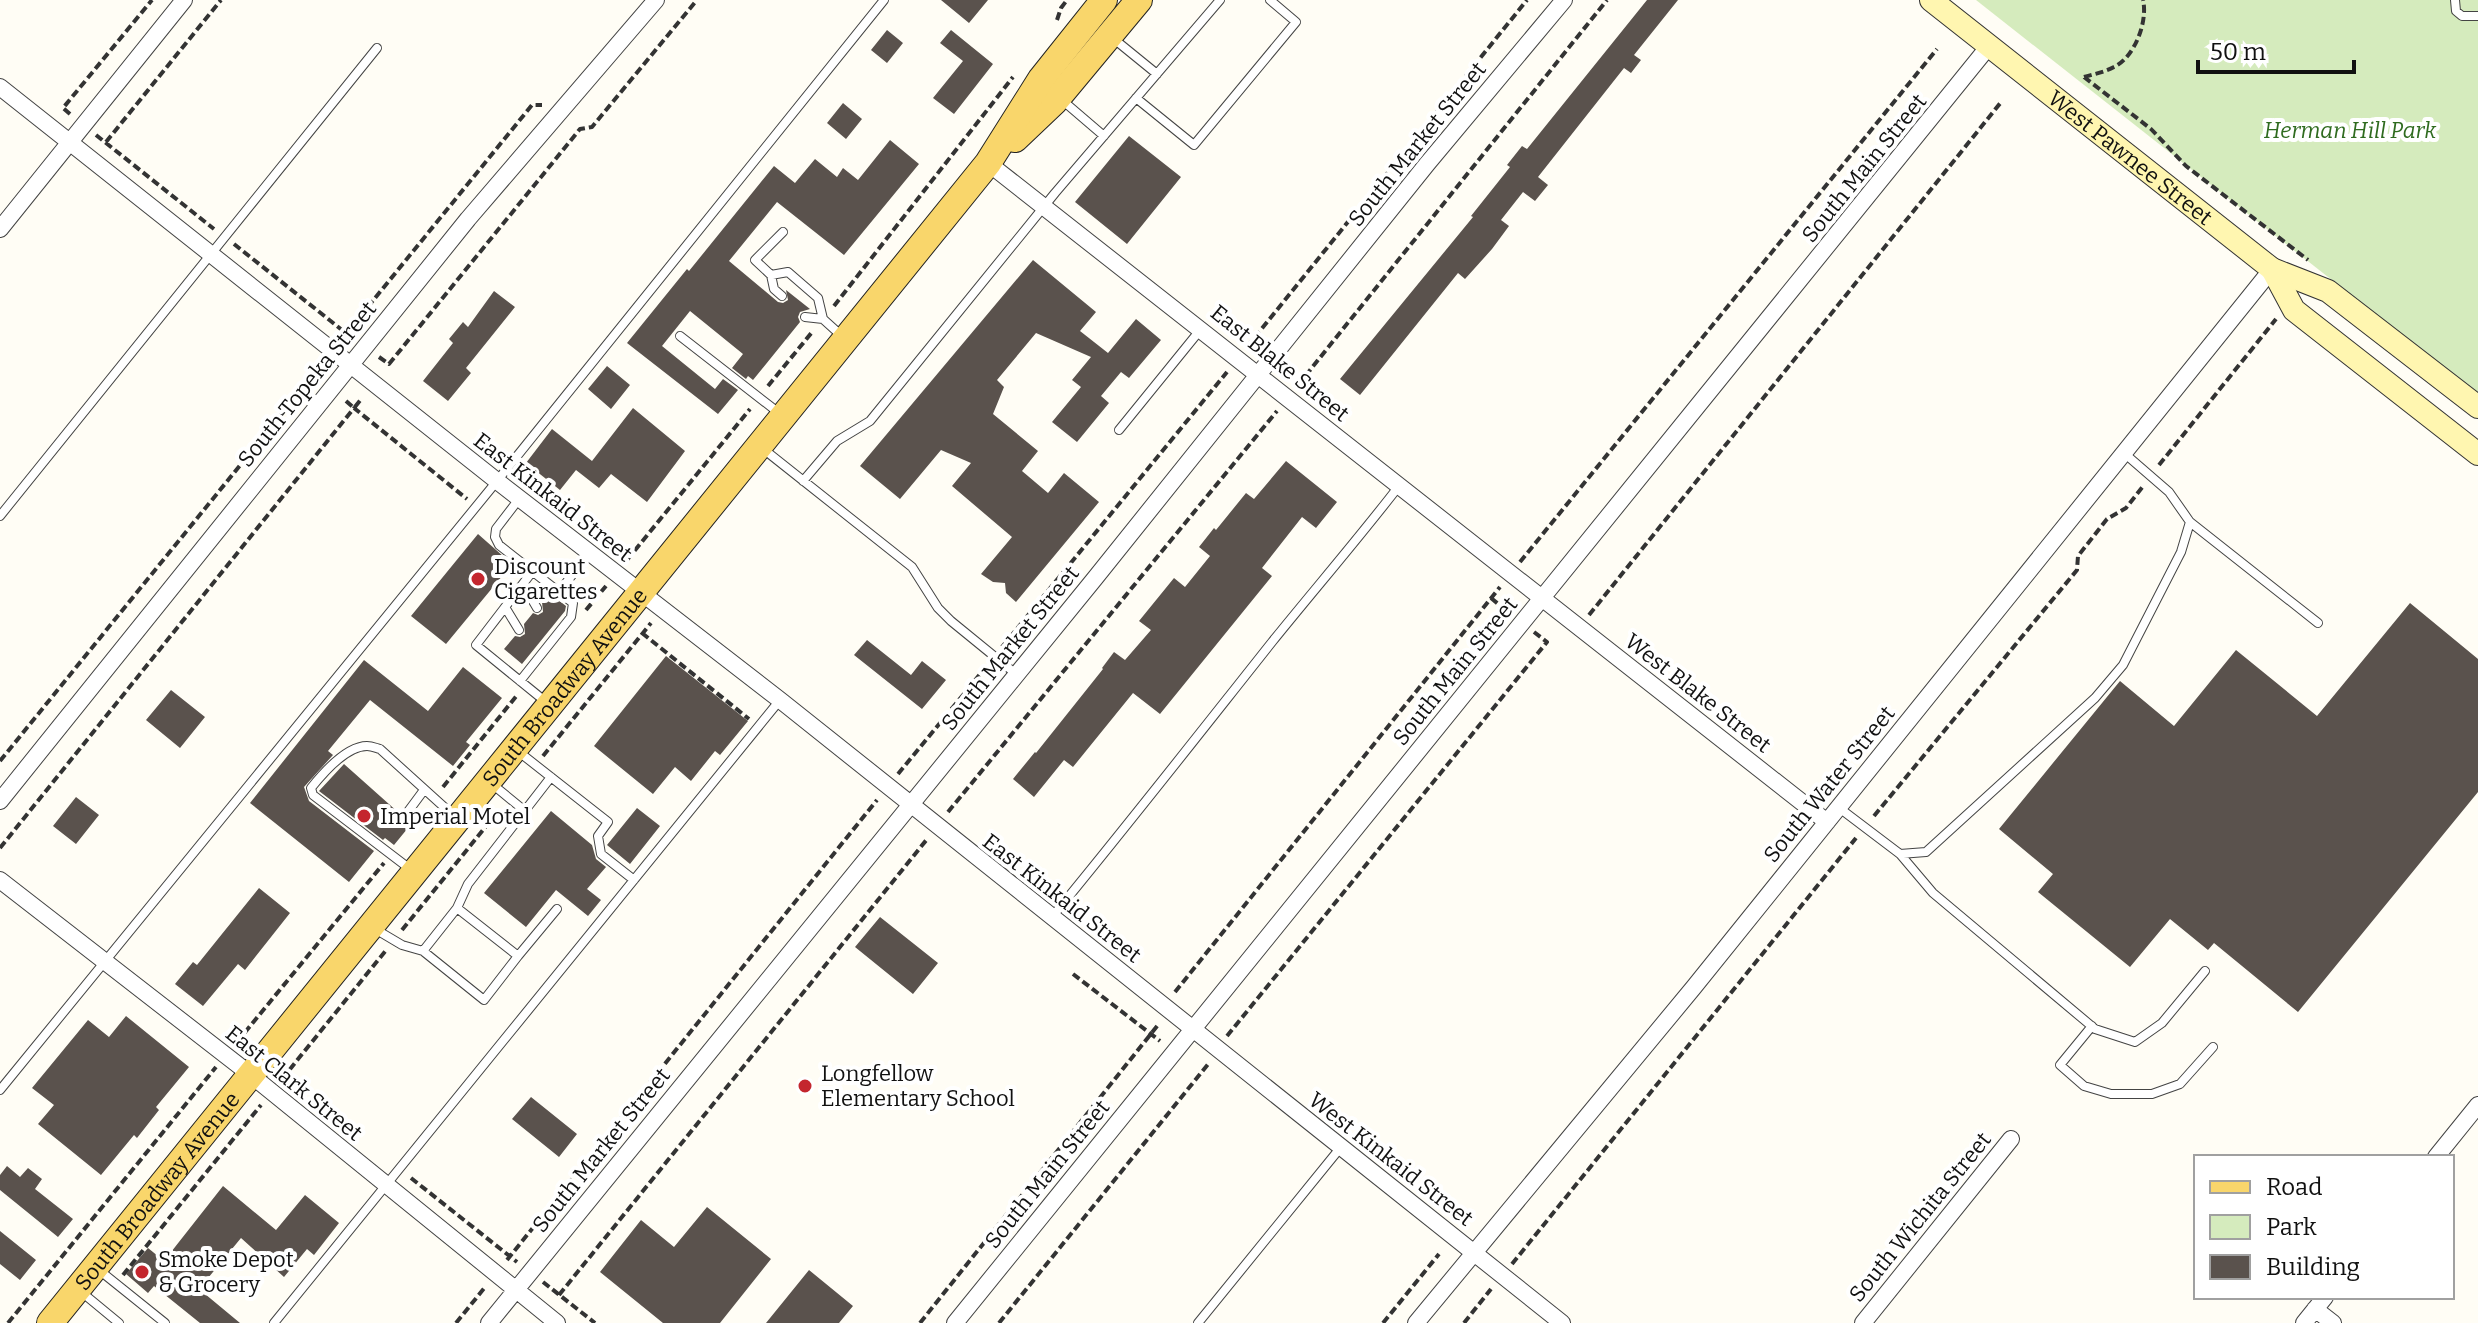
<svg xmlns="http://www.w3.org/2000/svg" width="2478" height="1323" font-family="Bitter,serif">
  <rect width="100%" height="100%" fill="#fffdf5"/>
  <path fill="#d5ebbd" d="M 1976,0 L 2478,0 L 2478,395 Z"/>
  <path fill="#5a524d" d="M 941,0 L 988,0 L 969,23 Z
    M 1647,0 L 1678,0 L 1634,55 L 1641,60 L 1631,73 L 1624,68 L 1538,177 L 1548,185 L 1535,201 L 1523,192 L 1501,220 L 1509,226 L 1492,249 L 1465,279 L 1458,273 L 1360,395 L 1340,379 L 1473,217 L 1471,216 L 1510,167 L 1507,165 L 1522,146 L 1527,149 Z
    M 887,30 L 903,43 L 887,63 L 871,50 Z
    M 951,30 L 993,64 L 954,114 L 933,98 L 963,61 L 940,43 Z
    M 843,103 L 862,119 L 846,139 L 827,123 Z
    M 1129,136 L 1181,177 L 1127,244 L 1075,202 Z
    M 890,140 L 919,164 L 844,255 L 777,202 L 729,261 L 778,302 L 783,303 L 788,300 L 786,290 L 810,309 L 800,312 L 798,317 L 800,322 L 753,380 L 748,376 L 746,379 L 732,368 L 743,354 L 690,311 L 662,346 L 715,389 L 723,379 L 738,390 L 718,414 L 627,343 L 687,269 L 689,271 L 774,166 L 795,183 L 815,159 L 837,177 L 843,168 L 858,180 Z
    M 1033,260 L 1096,312 L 1080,331 L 1108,353 L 1136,319 L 1161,340 L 1129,378 L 1121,372 L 1101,396 L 1109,403 L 1077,442 L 1052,422 L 1081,387 L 1072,380 L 1091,357 L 1036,333 L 997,380 L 1004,387 L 993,414 L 1038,451 L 1022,471 L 1048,493 L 1064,473 L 1099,502 L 1016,602 L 1006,593 L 1005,583 L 993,582 L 981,574 L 1012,537 L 952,486 L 971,463 L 941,450 L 900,499 L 860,466 Z
    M 494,291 L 515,307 L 466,368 L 471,373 L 448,401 L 423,381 L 453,343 L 449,339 L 463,322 L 468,327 Z
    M 607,366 L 630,385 L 611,409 L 588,389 Z
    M 633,408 L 685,451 L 647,502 L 611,474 L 599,488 L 576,470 L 560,490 L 526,463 L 552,429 L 592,461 Z
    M 1286,461 L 1337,502 L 1316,528 L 1302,517 L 1262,568 L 1272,576 L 1160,714 L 1133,693 L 1073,767 L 1064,760 L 1034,797 L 1013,779 L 1035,752 L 1036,753 L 1103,669 L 1102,668 L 1114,652 L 1125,660 L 1151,630 L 1139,621 L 1174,578 L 1185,587 L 1210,556 L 1199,547 L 1214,528 L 1216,530 L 1246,493 L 1254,499 Z
    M 478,534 L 512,564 L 446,644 L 411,616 Z
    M 549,593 L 566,606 L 565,611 L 522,664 L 504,649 L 515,636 L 520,637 L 525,634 L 524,624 L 533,613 L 538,615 L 543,612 L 542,602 Z
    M 2410,603 L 2478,659 L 2478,792 L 2298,1012 L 2214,943 L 2208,950 L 2170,919 L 2130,967 L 2038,892 L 2053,874 L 1999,829 L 2120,681 L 2174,726 L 2236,650 L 2317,716 Z
    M 867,640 L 911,675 L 922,661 L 946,680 L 922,709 L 854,655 Z
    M 666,656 L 748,721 L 720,755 L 715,751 L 691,781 L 675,767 L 653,794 L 594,746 Z
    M 364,660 L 428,711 L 463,667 L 502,698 L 466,742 L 470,745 L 453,766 L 370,700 L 328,751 L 333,755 L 304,787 L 309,801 L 374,851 L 349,882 L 250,803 Z
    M 171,690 L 205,717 L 180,748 L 146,720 Z
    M 344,764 L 399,813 L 397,817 L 399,822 L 412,823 L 394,845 L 385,838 L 383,840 L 319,791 Z
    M 76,797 L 99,815 L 76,844 L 53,826 Z
    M 637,808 L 660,826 L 630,864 L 607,845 Z
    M 551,811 L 592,845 L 596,859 L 606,867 L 587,889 L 601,900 L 588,916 L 556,890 L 526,927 L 484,893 Z
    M 259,888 L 290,913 L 245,970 L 238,964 L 203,1006 L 175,984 L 193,962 L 197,965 Z
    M 880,917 L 938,963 L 913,994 L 855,947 Z
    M 126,1016 L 189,1067 L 156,1107 L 159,1110 L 137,1138 L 134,1135 L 101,1175 L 38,1124 L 54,1105 L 32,1088 L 88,1020 L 109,1037 Z
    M 531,1097 L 577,1134 L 559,1157 L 512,1119 Z
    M 7,1166 L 20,1177 L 28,1168 L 42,1179 L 35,1189 L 73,1219 L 58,1237 L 0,1190 L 0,1175 Z
    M 223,1186 L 276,1230 L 305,1195 L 339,1223 L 314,1255 L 307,1249 L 284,1277 L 241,1238 L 199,1289 L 240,1323 L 200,1323 L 154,1286 L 148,1293 L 126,1274 L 148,1248 L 164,1261 Z
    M 707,1207 L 771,1259 L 720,1323 L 663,1323 L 600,1272 L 641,1220 L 674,1247 Z
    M 0,1231 L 36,1260 L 20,1280 L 0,1264 Z
    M 809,1270 L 853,1306 L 839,1323 L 766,1323 Z"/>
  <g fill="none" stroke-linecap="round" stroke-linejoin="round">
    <defs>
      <path id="service" d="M 2455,0 L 2456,11 L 2462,16 L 2478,16
        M 1114,39 L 1157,74
        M 1136,98 L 1194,145 L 1296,22 L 1270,0
        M 1062,100 L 1104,136
        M 783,232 L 755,260 L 771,275 L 788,272 L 818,298 L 823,319 L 844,338
        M 771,275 L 774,289 L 782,296
        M 805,317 L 823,319
        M 680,336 L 779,413
        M 1119,430 L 1201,329
        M 762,448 L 912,567 L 938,608 L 951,621 L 1016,674
        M 2124,453 L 2169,492 L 2190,522 L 2318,623
        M 803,481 L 837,441 L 870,421 L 1055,193 L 1220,0
        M 519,499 L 496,529 L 495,537 L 499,545 L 573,603 L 571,617 L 520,681
        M 0,516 L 377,48
        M 532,572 L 476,645 L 546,702
        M 523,584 L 537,608
        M 559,592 L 589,553
        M 505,607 L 519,630
        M 519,752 L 608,822 L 598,836 L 601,854 L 634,880
        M 492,784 L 525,811
        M 1838,807 L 1900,854 L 1933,893 L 2095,1029 L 2135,1042 L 2162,1023 L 2205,971
        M 404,817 L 424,790
        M 1900,854 L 1926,852 L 2095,698 L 2123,665 L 2181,552 L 2190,522
        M 410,869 L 313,795 L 311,788 C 323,773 346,746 367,746 C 372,746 376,748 380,749 L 454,816
        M 457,908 L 423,951 L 484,1000 L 518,956 L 457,908 L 468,884 L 551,777
        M 1052,917 C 1127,826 1199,734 1272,642 C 1314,590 1358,539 1399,486
        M 375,929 L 402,945 L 423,951
        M 518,956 L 557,909
        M 2092,1026 L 2060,1065 L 2084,1086 L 2111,1094 L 2152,1094 L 2180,1084 L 2213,1047
        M 0,1090 L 497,481 L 884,0
        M 99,1270 L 165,1323
        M 79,1290 L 119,1323
        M 274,1323 L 780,700
        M 1198,1323 L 1341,1147"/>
      <path id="minor" d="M 0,87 L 497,481 L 780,700 L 1562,1323
        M 988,163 L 1827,822
        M 0,229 L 184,0
        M 0,801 L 468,219 L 656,0
        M 0,880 L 251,1075 L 557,1323
        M 2436,1157 L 2478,1105
        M 2315,1309 L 2333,1323
        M 489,1323 L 1096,577 L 1427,164 L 1564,0
        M 955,1323 L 1989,46
        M 1416,1323 L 1694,987 L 2272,269
        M 1863,1323 L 2011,1139
        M 2304,1323 L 2325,1297"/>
      <g id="secondary">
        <path id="s1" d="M 1931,0 L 2272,269 L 2328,291 L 2478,407"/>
        <path d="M 2272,269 L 2294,310 L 2478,454"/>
      </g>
      <g id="primary">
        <path d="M 1015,139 L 1055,101 L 1139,0"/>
        <path id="s2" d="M 50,1323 L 988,163 L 1041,79 L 1104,0"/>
      </g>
    </defs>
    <use href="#service" stroke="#444" stroke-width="10"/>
    <use href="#minor" stroke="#444" stroke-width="18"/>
    <use href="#secondary" stroke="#333" stroke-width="24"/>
    <use href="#primary" stroke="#222" stroke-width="28"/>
    <path stroke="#333" stroke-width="4" stroke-dasharray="8 4" stroke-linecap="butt" d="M 1057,20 L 1061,8 L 1067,0
      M 2084,77 L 2151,129 L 2186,166 L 2308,260
      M 2084,77 C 2094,74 2105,72 2114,67 C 2135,57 2148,21 2143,0
      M 70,114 L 63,108 L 152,0
      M 96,135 L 214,229
      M 106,142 L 221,0
      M 234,244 L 352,338
      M 834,306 L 1013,77
      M 345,335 L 532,105 L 542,105
      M 1247,347 L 1527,0
      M 379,357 L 389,364 L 580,129 L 592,127 L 697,0
      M 1298,385 L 1607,0
      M 768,386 L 813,331
      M 346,401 L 354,408 L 362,398
      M 2159,465 L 2276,319
      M 627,560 L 750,409
      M 1520,562 L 1937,49
      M 1491,598 L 1508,612
      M 586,610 L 606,586
      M 1589,615 L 2002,101
      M 642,633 L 749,719
      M 1002,647 L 1227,372
      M 543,756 L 651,623
      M 0,761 L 315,373
      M 898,774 L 986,667
      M 443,787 L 518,694
      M 948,812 L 1277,411
      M 1874,816 L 2077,570 L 2078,556 L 2107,519 L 2126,508 L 2144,485
      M 0,848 L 354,408 L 467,499
      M 402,930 L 500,809
      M 1073,974 L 1160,1041
      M 1175,992 L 1500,587
      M 1227,1036 L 1547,642 L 1534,632
      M 237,1042 L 384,863
      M 282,1079 L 387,949
      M 411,1178 L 517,1262
      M 507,1260 L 877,800
      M 1512,1264 L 1856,838
      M 123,1275 L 261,1105
      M 543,1282 L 595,1323
      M 559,1295 L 928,838
      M 8,1323 L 216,1067
      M 456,1323 L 486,1286
      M 920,1323 L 1158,1025
      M 999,1323 L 1209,1063
      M 1383,1323 L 1439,1254
      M 1464,1323 L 1491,1289"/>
    <use href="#service" stroke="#fff" stroke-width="8"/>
    <use href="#minor" stroke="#fff" stroke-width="16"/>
    <use href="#secondary" stroke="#fff6b0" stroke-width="22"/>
    <use href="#primary" stroke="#f9d66b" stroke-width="26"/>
  </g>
  <g fill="#c4262e" stroke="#fff" stroke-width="3">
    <circle cx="478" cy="579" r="8"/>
    <circle cx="364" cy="816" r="8"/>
    <circle cx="805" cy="1086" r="8"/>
    <circle cx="142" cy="1272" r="8"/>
  </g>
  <g text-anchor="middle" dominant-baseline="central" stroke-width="8" stroke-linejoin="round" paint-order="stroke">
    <g font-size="22" font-style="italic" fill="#2f6b1f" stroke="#fff">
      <text x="2350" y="130">Herman Hill Park</text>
    </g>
    <g font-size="22" fill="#111" stroke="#fff">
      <text transform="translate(1417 144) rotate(-51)">South Market Street</text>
      <text stroke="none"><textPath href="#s1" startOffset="254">West Pawnee Street</textPath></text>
      <text transform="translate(1864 168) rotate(-51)">South Main Street</text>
      <text transform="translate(1280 363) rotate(39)">East Blake Street</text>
      <text transform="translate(307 384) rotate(-51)">South Topeka Street</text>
      <text transform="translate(553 497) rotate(38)">East Kinkaid Street</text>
      <text transform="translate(1010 648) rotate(-51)">South Market Street</text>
      <text transform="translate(1455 671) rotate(-51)">South Main Street</text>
      <text stroke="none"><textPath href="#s2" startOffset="818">South Broadway Avenue</textPath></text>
      <text transform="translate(1698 693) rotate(38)">West Blake Street</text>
      <text transform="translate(1829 784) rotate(-51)">South Water Street</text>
      <text transform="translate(1062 898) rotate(38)">East Kinkaid Street</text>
      <text transform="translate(294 1083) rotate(39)">East Clark Street</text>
      <text transform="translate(601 1150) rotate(-51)">South Market Street</text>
      <text transform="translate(1391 1159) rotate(38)">West Kinkaid Street</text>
      <text transform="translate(1047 1174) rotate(-51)">South Main Street</text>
      <text stroke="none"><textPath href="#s2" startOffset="170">South Broadway Avenue</textPath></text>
      <text transform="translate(1920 1217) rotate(-51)">South Wichita Street</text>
    </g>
    <g font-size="22" fill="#111" stroke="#fff" text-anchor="start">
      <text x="494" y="566">Discount<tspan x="494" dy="25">Cigarettes</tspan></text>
      <text x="380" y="816">Imperial Motel</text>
      <text x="821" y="1073">Longfellow<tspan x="821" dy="25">Elementary School</tspan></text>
      <text x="158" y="1259">Smoke Depot<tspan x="158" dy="25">&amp; Grocery</tspan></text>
    </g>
  </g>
  <rect x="2194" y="1155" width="260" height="144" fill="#ffffff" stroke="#a0a0a0" stroke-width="2"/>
  <rect x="2210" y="1181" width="40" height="12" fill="#f9d66b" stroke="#a0a0a0" stroke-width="2"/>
  <text x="2266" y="1195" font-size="24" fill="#111111">Road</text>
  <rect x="2210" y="1215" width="40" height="24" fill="#d5ebbd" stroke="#a0a0a0" stroke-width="2"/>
  <text x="2266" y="1235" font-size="24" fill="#111111">Park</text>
  <rect x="2210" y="1255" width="40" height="24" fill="#5a524d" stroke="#a0a0a0" stroke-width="2"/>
  <text x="2266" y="1275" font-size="24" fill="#111111">Building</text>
  <path d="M2198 60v12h156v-12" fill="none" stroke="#111111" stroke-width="4"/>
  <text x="2210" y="60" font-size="24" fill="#111111" stroke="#ffffff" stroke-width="6" paint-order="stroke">50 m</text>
</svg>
